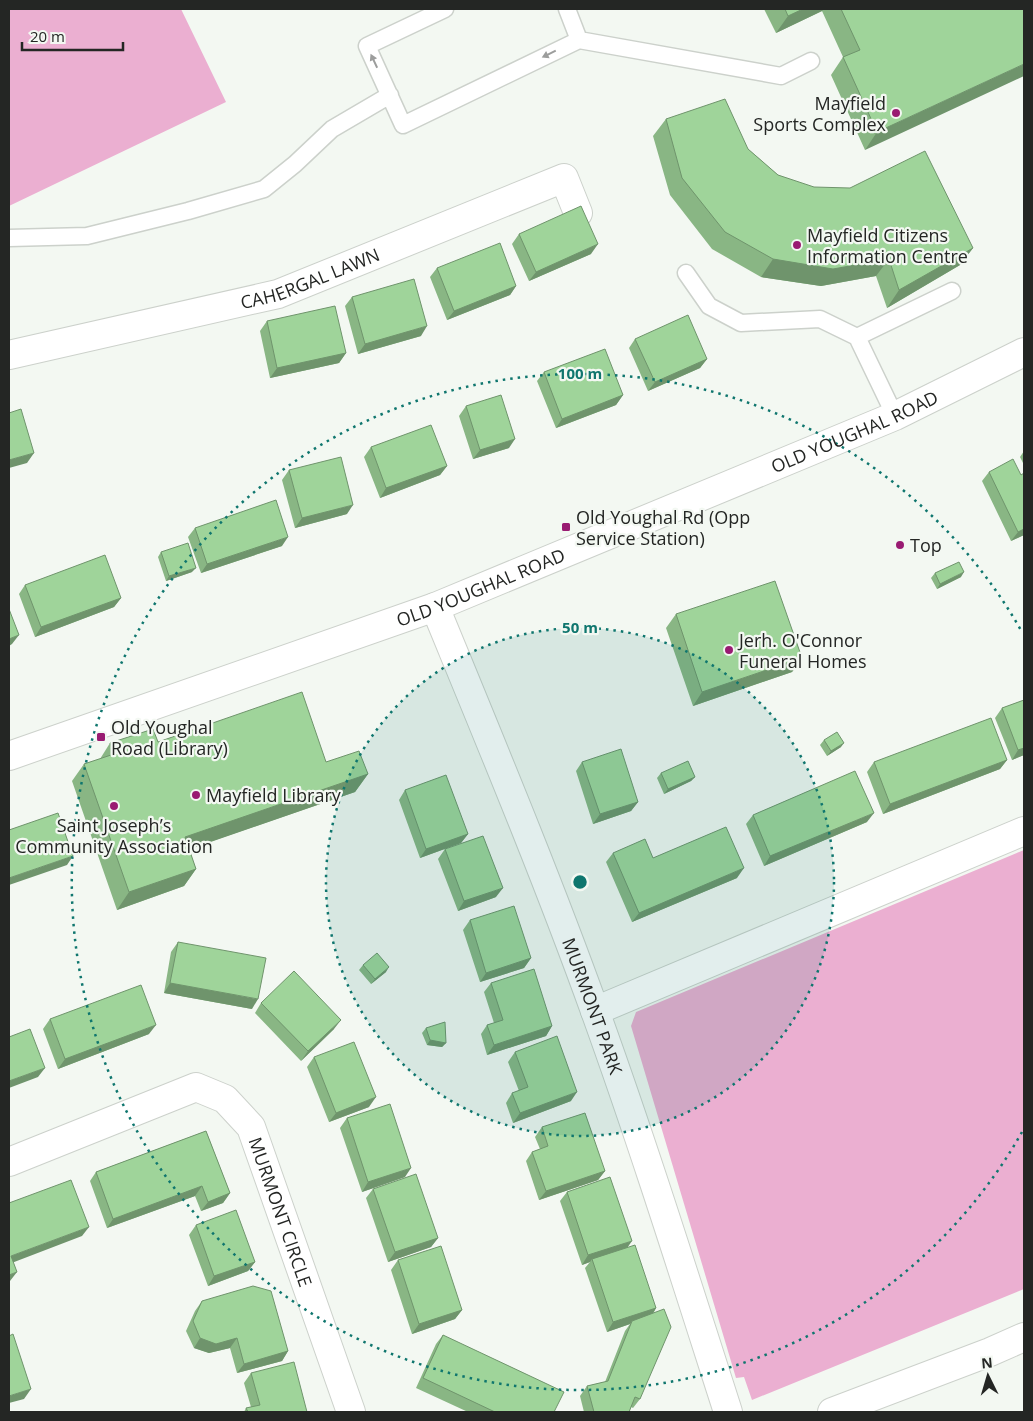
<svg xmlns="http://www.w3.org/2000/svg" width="1033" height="1421" font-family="'Open Sans',sans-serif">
  <rect width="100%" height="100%" fill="#f3f8f2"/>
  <path fill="#ebafd1" d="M 9,9 L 181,9 L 226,102 L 9,206 Z
    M 1024,850 L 1024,1289 L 752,1400 L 744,1377 L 736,1378 L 631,1026 L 636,1012 Z"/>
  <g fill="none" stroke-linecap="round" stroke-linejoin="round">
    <defs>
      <path id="service" d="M 445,9 L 367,46 L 403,125 L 579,40 L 567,9
        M 579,40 L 781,76 L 811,61
        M 9,238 L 87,236 L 188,211 L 264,189 L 295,164 L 332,129 L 390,95
        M 686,273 L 709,306 L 741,323 L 820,319 L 857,337 L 895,416
        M 857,337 L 952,291"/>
      <g id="minor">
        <path id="s1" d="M 9,355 L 278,294 L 564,178 L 578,213"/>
        <path id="s2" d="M 435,607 C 490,741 546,875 595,1011 C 643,1144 685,1278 728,1412"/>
        <path d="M 595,1011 L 1024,831"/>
        <path id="s3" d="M 9,1162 L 196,1087 L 225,1099 L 251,1127 L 351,1412"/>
        <path d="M 832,1412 L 990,1352 L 1024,1337"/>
      </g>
      <g id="tertiary">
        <path id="s4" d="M 9,756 L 435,607 L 895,416 L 1024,352"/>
      </g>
    </defs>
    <use href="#service" stroke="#ccd1cb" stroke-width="19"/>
    <use href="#minor" stroke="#ccd1cb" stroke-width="30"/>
    <use href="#tertiary" stroke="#ccd1cb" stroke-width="30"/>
    <use href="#service" stroke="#fff" stroke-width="16"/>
    <use href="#minor" stroke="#fff" stroke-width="28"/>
    <use href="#tertiary" stroke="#fff" stroke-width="28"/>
  </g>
  <path fill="#89b684" d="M 764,9 L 1024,9 L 865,150 L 831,75 L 843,57 L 822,11 L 776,33 Z
    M 666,119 L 748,149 L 778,175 L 973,248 L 960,265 L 887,308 L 876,276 L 821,286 L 761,277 L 712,249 L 670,195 L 653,136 Z
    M 519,234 L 591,254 L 529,281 L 512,244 Z
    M 437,268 L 516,286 L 510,295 L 447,320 L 430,277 Z
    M 352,297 L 421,336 L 358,354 L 345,306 Z
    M 267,321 L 346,353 L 339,363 L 270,378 L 260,331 Z
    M 635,339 L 707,359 L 700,368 L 648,391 L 629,348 Z
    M 544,372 L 623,395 L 616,405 L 556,428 L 537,381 Z
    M 466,406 L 509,448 L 473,459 L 459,416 Z
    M 371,447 L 447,466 L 440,475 L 380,498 L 364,457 Z
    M 1024,451 L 1024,465 L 1020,457 Z
    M 289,470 L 347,514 L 295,528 L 282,480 Z
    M 989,472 L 1021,475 L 1024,535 L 1011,541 L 982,481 Z
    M 195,528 L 282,546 L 201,573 L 188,537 Z
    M 161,552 L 192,572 L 166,581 L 158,557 Z
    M 935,573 L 961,577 L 937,589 L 931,578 Z
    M 25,585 L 121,598 L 114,607 L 35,637 L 19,594 Z
    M 676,614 L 802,658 L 792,672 L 693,706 L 666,628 Z
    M 1024,700 L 1024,755 L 1012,760 L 995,718 L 1002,708 Z
    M 824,740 L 841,747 L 827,756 L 820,745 Z
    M 158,742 L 368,774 L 355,792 L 189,849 L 196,869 L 184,886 L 117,910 L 72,781 L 84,764 L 100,759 L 110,743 Z
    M 1007,760 L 1000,769 L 883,814 L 867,772 L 874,762 Z
    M 582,762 L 638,802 L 631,811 L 593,824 L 576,771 Z
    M 661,773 L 695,777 L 691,781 L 664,794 L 657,778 Z
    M 405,790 L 468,834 L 461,843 L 420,858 L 399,800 Z
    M 753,815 L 867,822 L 764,866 L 746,824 Z
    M 445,849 L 496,897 L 458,911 L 438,859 Z
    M 613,853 L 653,858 L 737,878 L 632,922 L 606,862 Z
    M 470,920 L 531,958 L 524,968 L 480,982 L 463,930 Z
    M 178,942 L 252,1009 L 164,993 L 171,952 Z
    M 363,965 L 386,972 L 371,984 L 359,970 Z
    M 491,983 L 552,1026 L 546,1036 L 487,1055 L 481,1034 L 487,1025 L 494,1023 L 484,992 Z
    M 261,1003 L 334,1029 L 301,1061 L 255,1013 Z
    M 50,1019 L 149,1034 L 58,1069 L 43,1029 Z
    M 426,1028 L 446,1043 L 442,1047 L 427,1045 L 422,1033 Z
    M 515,1052 L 571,1101 L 513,1123 L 506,1103 L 512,1093 L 519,1091 L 508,1062 Z
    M 314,1057 L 369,1107 L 329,1122 L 307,1067 Z
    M 347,1118 L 405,1177 L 362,1192 L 340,1128 Z
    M 542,1127 L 605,1171 L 598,1180 L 539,1200 L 526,1161 L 532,1152 L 540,1149 L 535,1137 Z
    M 206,1131 L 230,1193 L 223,1203 L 201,1211 L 195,1196 L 107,1228 L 90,1181 L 96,1172 Z
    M 373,1189 L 438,1238 L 431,1247 L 388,1262 L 366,1198 Z
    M 567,1192 L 628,1247 L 656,1308 L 653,1314 L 640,1399 L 633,1408 L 631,1407 L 629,1412 L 584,1412 L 580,1396 L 587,1386 L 605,1382 L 625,1331 L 630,1324 L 607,1332 L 585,1268 L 590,1262 L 582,1265 L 560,1201 Z
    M 196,1225 L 255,1262 L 248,1271 L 208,1286 L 189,1235 Z
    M 398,1260 L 462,1310 L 455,1319 L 412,1334 L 391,1270 Z
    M 202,1301 L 288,1351 L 282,1361 L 237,1373 L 230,1348 L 209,1353 L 194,1348 L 186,1331 L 195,1311 Z
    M 443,1335 L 554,1412 L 468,1412 L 416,1388 L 436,1344 Z
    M 251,1373 L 307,1412 L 244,1412 L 246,1408 L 251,1407 L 244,1383 Z"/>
  <path fill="#6f946c" d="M 803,9 L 824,9 L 822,11 L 776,33 L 788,16 Z
    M 1024,64 L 1024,76 L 865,150 L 877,132 Z
    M 598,244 L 591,254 L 529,281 L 536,272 Z
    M 973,248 L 960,265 L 887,308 L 899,290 Z
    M 773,259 L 889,259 L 876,276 L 821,286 L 761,277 Z
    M 516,286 L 510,295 L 447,320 L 454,311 Z
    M 427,326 L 421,336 L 358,354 L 365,344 Z
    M 346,353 L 339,363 L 270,378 L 277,368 Z
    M 707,359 L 700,368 L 648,391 L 655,382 Z
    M 623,395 L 616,405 L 556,428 L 562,419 Z
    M 515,439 L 509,448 L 473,459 L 480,450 Z
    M 34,453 L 27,463 L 9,468 L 9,460 Z
    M 447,466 L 440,475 L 380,498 L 386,488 Z
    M 353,505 L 347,514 L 295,528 L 302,518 Z
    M 1024,529 L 1024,535 L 1011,541 L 1018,532 Z
    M 288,537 L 282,546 L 201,573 L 207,564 Z
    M 196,568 L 192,572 L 166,581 L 169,576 Z
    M 964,572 L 961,577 L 937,589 L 940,584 Z
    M 121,598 L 114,607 L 35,637 L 41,627 Z
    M 19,635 L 12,644 L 9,646 L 9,639 Z
    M 802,658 L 792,672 L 693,706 L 702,692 Z
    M 844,743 L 841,747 L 827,756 L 831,751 Z
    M 1024,748 L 1024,755 L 1012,760 L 1018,750 Z
    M 1007,760 L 1000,769 L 883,814 L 890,804 Z
    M 368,774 L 355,792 L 173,855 L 185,837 Z
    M 695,777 L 691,781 L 664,794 L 668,789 Z
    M 638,802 L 631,811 L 593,824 L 600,814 Z
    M 874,813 L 867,822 L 764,866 L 770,856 Z
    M 468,834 L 461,843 L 420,858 L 426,849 Z
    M 73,856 L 67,865 L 9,885 L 9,878 Z
    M 744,868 L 737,878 L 632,922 L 639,913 Z
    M 196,869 L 184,886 L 117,910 L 129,892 Z
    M 503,888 L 496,897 L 458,911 L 464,901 Z
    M 531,958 L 524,968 L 480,982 L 486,973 Z
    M 389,967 L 386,972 L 371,984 L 375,979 Z
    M 170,983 L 258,999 L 252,1009 L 164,993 Z
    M 341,1020 L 334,1029 L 301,1061 L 308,1051 Z
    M 156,1025 L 149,1034 L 58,1069 L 65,1059 Z
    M 552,1026 L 546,1036 L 487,1055 L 494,1045 Z
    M 430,1040 L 446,1043 L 442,1047 L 427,1045 Z
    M 45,1068 L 38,1077 L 9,1088 L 9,1081 Z
    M 577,1092 L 571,1101 L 513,1123 L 520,1113 Z
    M 376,1097 L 369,1107 L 329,1122 L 336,1113 Z
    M 411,1168 L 405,1177 L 362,1192 L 368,1182 Z
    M 605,1171 L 598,1180 L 539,1200 L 546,1191 Z
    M 202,1186 L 195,1196 L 107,1228 L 113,1219 Z
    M 230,1193 L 223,1203 L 201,1211 L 208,1202 Z
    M 89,1227 L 82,1236 L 9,1264 L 11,1256 Z
    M 438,1238 L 431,1247 L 388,1262 L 395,1252 Z
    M 632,1241 L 625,1251 L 592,1259 L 590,1262 L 582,1265 L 588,1255 Z
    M 255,1262 L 248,1271 L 208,1286 L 214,1276 Z
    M 17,1272 L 10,1281 L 9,1282 L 9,1275 Z
    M 656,1308 L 650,1318 L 632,1321 L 630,1324 L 607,1332 L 613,1322 Z
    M 462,1310 L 455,1319 L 412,1334 L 419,1324 Z
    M 200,1338 L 237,1338 L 230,1348 L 209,1353 L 194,1348 Z
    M 288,1351 L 282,1361 L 237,1373 L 244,1364 Z
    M 31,1389 L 24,1399 L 9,1403 L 9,1396 Z"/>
  <path fill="#9fd49a" stroke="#6f946c" d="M 785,9 L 803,9 L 788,16 Z
    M 841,9 L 1024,9 L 1024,64 L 877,132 L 843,57 L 860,50 Z
    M 725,99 L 748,149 L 778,175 L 814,187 L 850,188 L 925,151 L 973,248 L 899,290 L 889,259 L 833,269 L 773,259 L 725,232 L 682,178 L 666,119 Z
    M 581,206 L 598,244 L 536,272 L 519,234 Z
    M 500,243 L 516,286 L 454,311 L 437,268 Z
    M 414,279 L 427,326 L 365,344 L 352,297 Z
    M 335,306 L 346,353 L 277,368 L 267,321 Z
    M 688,315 L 707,359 L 655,382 L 635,339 Z
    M 605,349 L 623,395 L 562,419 L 544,372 Z
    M 501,395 L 515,439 L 480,450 L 466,406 Z
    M 21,409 L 34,453 L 9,460 L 9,413 Z
    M 431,425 L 447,466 L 386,488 L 371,447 Z
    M 341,457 L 353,505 L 302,518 L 289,470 Z
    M 1013,459 L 1021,475 L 1024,473 L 1024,529 L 1018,532 L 989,472 Z
    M 276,500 L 288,537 L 207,564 L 195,528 Z
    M 188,543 L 196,568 L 169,576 L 161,552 Z
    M 105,555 L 121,598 L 41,627 L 25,585 Z
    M 959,562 L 964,572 L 940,584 L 935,573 Z
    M 775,581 L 802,658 L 702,692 L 676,614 Z
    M 9,609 L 19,635 L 9,639 Z
    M 302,692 L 326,762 L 359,751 L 368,774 L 185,837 L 196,869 L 129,892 L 84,764 L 114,754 L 110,743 L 153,729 L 158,742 Z
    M 1024,700 L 1024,748 L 1018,750 L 1002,708 Z
    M 991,718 L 1007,760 L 890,804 L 874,762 Z
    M 837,732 L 844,743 L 831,751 L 824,740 Z
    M 621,749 L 638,802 L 600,814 L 582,762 Z
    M 688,761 L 695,777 L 668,789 L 661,773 Z
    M 855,771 L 874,813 L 770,856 L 753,815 Z
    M 446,775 L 468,834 L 426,849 L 405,790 Z
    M 58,813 L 73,856 L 9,878 L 9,830 Z
    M 726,827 L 744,868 L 639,913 L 613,853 L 645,839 L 653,858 Z
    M 483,836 L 503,888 L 464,901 L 445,849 Z
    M 514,906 L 531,958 L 486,973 L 470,920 Z
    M 178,942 L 266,958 L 258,999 L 170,983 Z
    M 377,953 L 389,967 L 375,979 L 363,965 Z
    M 534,969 L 552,1026 L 494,1045 L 487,1025 L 503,1020 L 491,983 Z
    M 294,971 L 341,1020 L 308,1051 L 261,1003 Z
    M 141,985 L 156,1025 L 65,1059 L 50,1019 Z
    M 445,1022 L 446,1043 L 430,1040 L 426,1028 Z
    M 30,1029 L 45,1068 L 9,1081 L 9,1037 Z
    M 557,1036 L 577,1092 L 520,1113 L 512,1093 L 528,1087 L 515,1052 Z
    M 354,1042 L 376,1097 L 336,1113 L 314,1057 Z
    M 390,1104 L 411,1168 L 368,1182 L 347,1118 Z
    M 585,1113 L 605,1171 L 546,1191 L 532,1152 L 548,1146 L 542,1127 Z
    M 206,1131 L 230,1193 L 208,1202 L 202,1186 L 113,1219 L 96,1172 Z
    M 416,1174 L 438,1238 L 395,1252 L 373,1189 Z
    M 610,1177 L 632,1241 L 588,1255 L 567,1192 Z
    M 71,1180 L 89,1227 L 11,1256 L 17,1272 L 9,1275 L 9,1203 Z
    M 236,1210 L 255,1262 L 214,1276 L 196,1225 Z
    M 635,1245 L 656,1308 L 613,1322 L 592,1259 Z
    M 441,1246 L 462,1310 L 419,1324 L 398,1260 Z
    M 253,1286 L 271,1291 L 288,1351 L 244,1364 L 237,1338 L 216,1344 L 200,1338 L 193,1321 L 202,1301 Z
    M 664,1309 L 671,1327 L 640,1399 L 635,1397 L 629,1412 L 594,1412 L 587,1386 L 608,1381 L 632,1321 Z
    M 13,1334 L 31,1389 L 9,1396 L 9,1336 Z
    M 443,1335 L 564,1392 L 554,1412 L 495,1412 L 423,1378 Z
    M 294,1362 L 307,1412 L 248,1412 L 246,1408 L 260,1405 L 251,1373 Z"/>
  <defs><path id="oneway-solid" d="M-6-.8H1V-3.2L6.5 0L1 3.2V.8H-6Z" transform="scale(1.25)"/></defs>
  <g fill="#9c9d9c">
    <use href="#oneway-solid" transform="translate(549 54) rotate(154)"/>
    <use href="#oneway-solid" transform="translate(374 61) rotate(-115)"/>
  </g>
  <circle cx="580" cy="882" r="254" fill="#0f766e" fill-opacity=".12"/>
  <g fill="none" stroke="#0f766e" stroke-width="2.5" stroke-dasharray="2.5 5">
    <circle cx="580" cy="882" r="254"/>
    <path d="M1022 1132A508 508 0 1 1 1022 632"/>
  </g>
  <g fill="#991b72" stroke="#f3f8f2" stroke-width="2">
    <circle cx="896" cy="113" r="5"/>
    <circle cx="797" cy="245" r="5"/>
    <rect x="561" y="522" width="10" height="10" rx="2.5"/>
    <circle cx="900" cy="545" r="5"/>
    <circle cx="729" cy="650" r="5"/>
    <rect x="96" y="732" width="10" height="10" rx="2.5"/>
    <circle cx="196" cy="795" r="5"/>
    <circle cx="114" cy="806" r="5"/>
  </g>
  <g text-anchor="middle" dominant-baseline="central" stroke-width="4.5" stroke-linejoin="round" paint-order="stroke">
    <g font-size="18" fill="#242624" stroke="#f3f8f2" text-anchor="start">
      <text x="886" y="103" text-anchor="end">Mayfield<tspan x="886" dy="21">Sports Complex</tspan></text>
      <text x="807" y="235">Mayfield Citizens<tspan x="807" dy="21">Information Centre</tspan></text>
      <text x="576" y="517">Old Youghal Rd (Opp<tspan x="576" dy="21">Service Station)</tspan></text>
      <text x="910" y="545">Top</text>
      <text x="739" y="640">Jerh. O'Connor<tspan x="739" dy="21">Funeral Homes</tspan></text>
      <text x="111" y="727">Old Youghal<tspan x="111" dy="21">Road (Library)</tspan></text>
      <text x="206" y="795">Mayfield Library</text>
      <text x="114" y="825" text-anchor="middle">Saint Joseph’s<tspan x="114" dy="21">Community Association</tspan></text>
    </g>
    <g font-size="18" fill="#242624" stroke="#f3f8f2">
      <text stroke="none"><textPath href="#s1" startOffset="311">CAHERGAL LAWN</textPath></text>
      <text stroke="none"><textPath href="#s4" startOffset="906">OLD YOUGHAL ROAD</textPath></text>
      <text stroke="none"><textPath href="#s4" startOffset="501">OLD YOUGHAL ROAD</textPath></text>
      <text stroke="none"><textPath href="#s2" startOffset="429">MURMONT PARK</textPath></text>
      <text stroke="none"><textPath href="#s3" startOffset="361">MURMONT CIRCLE</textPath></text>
    </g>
  </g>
  <circle cx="580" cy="882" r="8" fill="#0f766e" stroke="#f3f8f2" stroke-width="2.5"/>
  <g font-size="15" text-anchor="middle" font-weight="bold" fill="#0f766e" stroke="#f3f8f2" stroke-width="4.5" stroke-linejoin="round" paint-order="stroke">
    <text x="580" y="379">100 m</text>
    <text x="580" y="633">50 m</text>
  </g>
  <rect width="1033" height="1421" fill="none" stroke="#242624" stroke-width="20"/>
  <g transform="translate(988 1376) rotate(355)" stroke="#f3f8f2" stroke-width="4" paint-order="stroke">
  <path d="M0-4L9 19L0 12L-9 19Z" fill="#242624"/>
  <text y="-8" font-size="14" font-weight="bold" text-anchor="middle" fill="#242624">N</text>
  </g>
  <path d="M22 42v8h101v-8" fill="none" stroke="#242624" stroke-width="2.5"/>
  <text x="30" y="42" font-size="15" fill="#242624" stroke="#f3f8f2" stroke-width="4" paint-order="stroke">20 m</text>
</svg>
